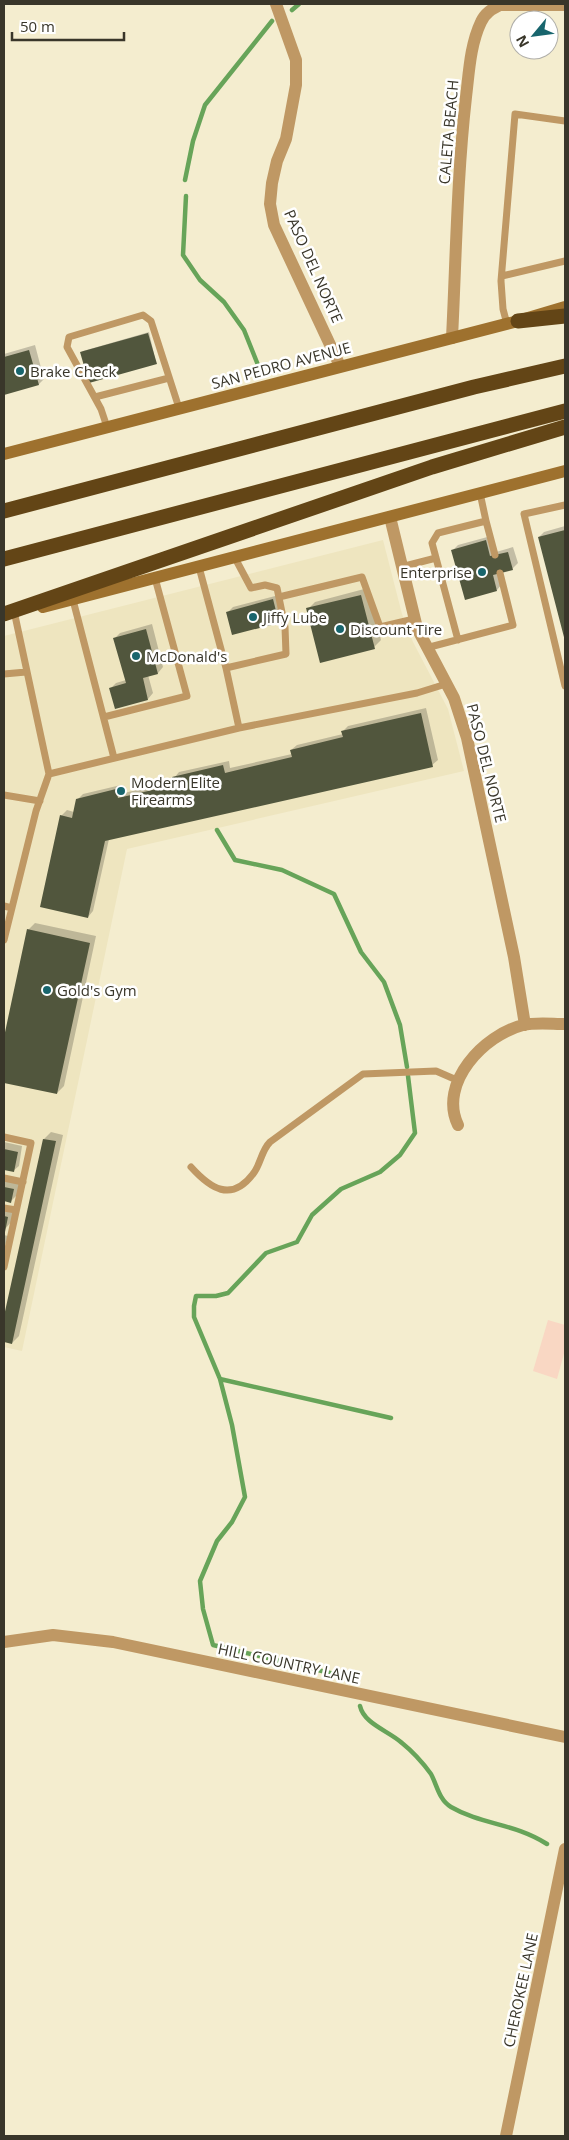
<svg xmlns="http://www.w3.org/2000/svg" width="569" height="2140" font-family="'Open Sans',sans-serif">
  <rect width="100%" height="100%" fill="#f4edcf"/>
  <path fill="#eee5bf" d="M 383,540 L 402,614 L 413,642 L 448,709 L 464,771 L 127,849 L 22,1351 L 4,1347 L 4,636 Z"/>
  <path fill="#f9d7c3" d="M 548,1320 L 565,1325 L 565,1350 L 557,1379 L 533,1371 Z"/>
  <path fill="#0003" d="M 149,332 L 156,363 L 82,352 L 83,351 Z
    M 35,345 L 44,379 L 39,384 L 4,394 L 4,354 Z
    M 565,526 L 565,638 L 539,537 L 544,532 Z
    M 491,536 L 496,552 L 513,547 L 518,563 L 512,569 L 499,573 L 502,584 L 497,590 L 453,550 L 458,545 Z
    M 368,588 L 381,640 L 374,647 L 308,609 L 315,602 Z
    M 279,595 L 284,616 L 279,622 L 233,633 L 228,612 L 233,607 Z
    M 152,624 L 163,667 L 158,673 L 148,675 L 153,693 L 148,699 L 111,688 L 116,683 L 126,680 L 115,638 L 120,633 Z
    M 426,708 L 438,760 L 432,765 L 109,839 L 93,911 L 88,917 L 61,816 L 67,810 L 74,812 L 77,800 L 83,794 L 121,785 L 124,793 L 174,781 L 174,778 L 179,772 L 229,761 L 230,768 L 292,754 L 291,750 L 297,745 L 343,734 L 343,731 L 348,726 Z
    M 35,923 L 96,936 L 64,1086 L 57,1093 L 4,1081 L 4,1043 L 28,930 Z
    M 51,1132 L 63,1135 L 19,1336 L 12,1343 L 4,1341 L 4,1320 L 44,1139 Z
    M 4,1142 L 22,1146 L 19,1166 L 13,1171 L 4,1169 Z
    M 4,1178 L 21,1182 L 18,1194 L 11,1201 L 4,1200 Z
    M 4,1207 L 14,1210 L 12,1221 L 5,1229 Z
    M 4,1235 L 8,1236 L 4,1250 Z"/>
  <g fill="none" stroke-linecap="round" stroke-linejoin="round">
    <path stroke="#67a459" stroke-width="4.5" d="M 292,10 L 299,4
      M 185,180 L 193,141 L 205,105 L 272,21
      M 186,196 L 183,255 L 200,280 L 224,302 L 244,330 L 258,365
      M 217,830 L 235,860 L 282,870 L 334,894 L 361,952 L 384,982 L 400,1025 L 407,1067
      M 220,1379 L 391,1418
      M 352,1680 L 351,1678 L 213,1645 L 203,1609 L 200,1581 L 217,1541 L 232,1522 L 245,1497 L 232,1425 L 220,1379 L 194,1317 L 194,1306 L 196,1296 L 216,1296 L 228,1293 L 266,1253 L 297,1242 L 312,1215 L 341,1189 L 380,1172 L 400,1155 L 415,1133 L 408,1076
      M 360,1706 C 364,1724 389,1731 402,1743 C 412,1751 423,1763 431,1774 C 437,1785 439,1800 451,1807 C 482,1825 514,1823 547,1844"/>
  </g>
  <path fill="#51563d" d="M 148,333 L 157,364 L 89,383 L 80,352 Z
    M 29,350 L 39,385 L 4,395 L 4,357 Z
    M 565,530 L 565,641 L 538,537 Z
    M 486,540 L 490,556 L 508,552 L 513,570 L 493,575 L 497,591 L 465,600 L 451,550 Z
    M 361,595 L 375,649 L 320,663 L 306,608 Z
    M 273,599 L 279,623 L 232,635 L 226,612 Z
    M 146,629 L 158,674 L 143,678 L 148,700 L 115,709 L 109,688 L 126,683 L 113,638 Z
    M 421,713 L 433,767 L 105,841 L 88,918 L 40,907 L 60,815 L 72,818 L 76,799 L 116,789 L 118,798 L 174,785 L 172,777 L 223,765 L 225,773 L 292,757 L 290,750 L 343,737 L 341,731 Z
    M 27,929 L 90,943 L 57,1094 L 4,1083 L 4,1037 Z
    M 43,1139 L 56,1141 L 12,1344 L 4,1342 L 4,1316 Z
    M 4,1149 L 18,1152 L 14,1172 L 4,1170 Z
    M 4,1187 L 14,1189 L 11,1203 L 4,1201 Z
    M 4,1216 L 8,1217 L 5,1232 L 4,1232 Z"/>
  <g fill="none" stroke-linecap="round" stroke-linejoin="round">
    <path stroke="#bf9864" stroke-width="7" d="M 502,276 L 565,261
      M 507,324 L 503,309 L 501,281 L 515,114 L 565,121
      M 95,397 L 169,378
      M 107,427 L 101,409 L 67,347 L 69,337 L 143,315 L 151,321 L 179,408
      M 565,505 L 524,514 L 565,686
      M 486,521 L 495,555
      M 199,567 L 226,668 L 239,728
      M 401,567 L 436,558
      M 279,597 L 362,577 L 380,627 L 414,619
      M 73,600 L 114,758
      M 14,611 L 49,774 L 239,728 L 417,693 L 446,684
      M 458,640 L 432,543 L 438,533 L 486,521 L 480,493
      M 426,648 L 513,625 L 500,573
      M 226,668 L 286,654 L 285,627 L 277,588 L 265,585 L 251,588 L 235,558
      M 4,674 L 26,672
      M 104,717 L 187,696 L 155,578
      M 4,795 L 40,801
      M 4,906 L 12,908
      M 4,940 L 36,811 L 49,774
      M 4,1137 L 31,1143 L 4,1267
      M 191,1167 C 210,1188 231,1203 253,1174 C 261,1164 261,1151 270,1142 L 363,1074 L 436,1071 L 459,1081
      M 4,1178 L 23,1182
      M 4,1208 L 16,1210"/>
    <path stroke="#bf9864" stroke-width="12" d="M 276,4 L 296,60 L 296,85 L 286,139 L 277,161 L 272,183 L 270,204 L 274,225 L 340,366
      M 452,338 C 456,258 457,177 466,97 C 469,73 470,45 481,22 C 485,13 492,9 500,5 L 565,5
      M 390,517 L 417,628 L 454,698 L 467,738 L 514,957 L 525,1025
      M 458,1125 C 438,1083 484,1035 523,1025 C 536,1022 552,1024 565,1024
      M 4,1642 L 53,1635 L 113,1642 L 565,1737
      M 506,2136 L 565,1849"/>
    <path stroke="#9e712e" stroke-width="12" d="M 4,454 L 518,321 L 565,307
      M 43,607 L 565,471"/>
    <path stroke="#634516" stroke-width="15" d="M 518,321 L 565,316
      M 4,511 L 474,387 L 565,366
      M 4,559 L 565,411
      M 4,614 L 432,467 L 565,427"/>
  </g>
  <g fill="#18656d" stroke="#fff" stroke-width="2">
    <circle cx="20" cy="371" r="5"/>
    <circle cx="482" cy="572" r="5"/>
    <circle cx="253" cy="617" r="5"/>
    <circle cx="340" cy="629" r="5"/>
    <circle cx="136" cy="656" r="5"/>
    <circle cx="121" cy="791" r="5"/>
    <circle cx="47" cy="990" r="5"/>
  </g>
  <g text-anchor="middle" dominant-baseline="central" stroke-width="5" stroke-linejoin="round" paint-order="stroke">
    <g font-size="15" fill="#39362a" stroke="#fff">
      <text transform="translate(448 132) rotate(-85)">CALETA BEACH</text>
      <text transform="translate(314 266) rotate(66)">PASO DEL NORTE</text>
      <text transform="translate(281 365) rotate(-15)">SAN PEDRO AVENUE</text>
      <text transform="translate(487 763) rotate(76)">PASO DEL NORTE</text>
      <text transform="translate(289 1663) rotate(12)">HILL COUNTRY LANE</text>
      <text transform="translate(520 1990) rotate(-78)">CHEROKEE LANE</text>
    </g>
    <g font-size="15" fill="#39362a" stroke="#fff" text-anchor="start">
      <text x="30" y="371">Brake Check</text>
      <text x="472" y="572" text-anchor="end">Enterprise</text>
      <text x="263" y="617">Jiffy Lube</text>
      <text x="350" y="629">Discount Tire</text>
      <text x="146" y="656">McDonald's</text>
      <text x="131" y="782">Modern Elite<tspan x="131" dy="17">Firearms</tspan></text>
      <text x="57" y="990">Gold's Gym</text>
    </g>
  </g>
  <rect width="569" height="2140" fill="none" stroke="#39362a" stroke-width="10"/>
  <g transform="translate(534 35) rotate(241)"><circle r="24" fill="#ffffff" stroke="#b0afaa"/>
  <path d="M0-4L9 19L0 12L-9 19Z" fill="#18656d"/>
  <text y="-8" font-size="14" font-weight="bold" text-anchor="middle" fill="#39362a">N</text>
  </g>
  <path d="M12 32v8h112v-8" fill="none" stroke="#39362a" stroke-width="2.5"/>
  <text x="20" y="32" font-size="15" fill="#39362a" stroke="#ffffff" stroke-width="4" paint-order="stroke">50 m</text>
</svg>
